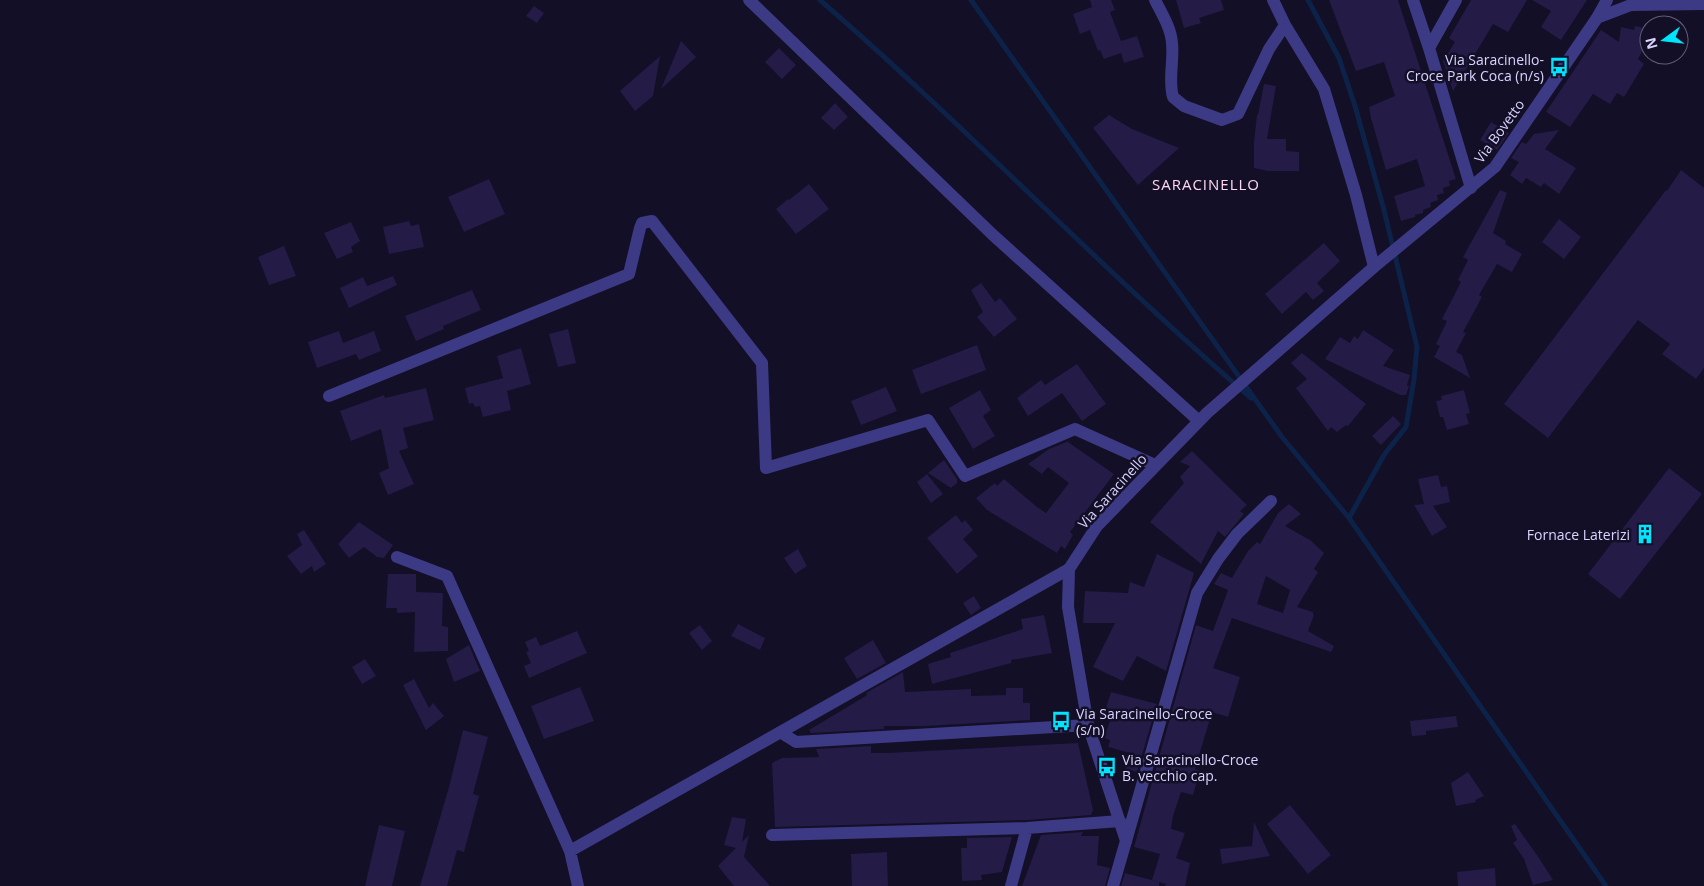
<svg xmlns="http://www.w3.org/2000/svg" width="1704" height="886" font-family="'Open Sans',sans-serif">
  <rect width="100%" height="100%" fill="#130f26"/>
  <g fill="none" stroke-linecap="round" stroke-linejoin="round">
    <path stroke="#0c2248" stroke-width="5" d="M 820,0 C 968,128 1103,271 1251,398
      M 971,0 L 1282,437 L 1349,518 L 1606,886
      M 1308,0 L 1339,58 L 1355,106 L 1384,210 L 1417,347 L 1414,379 L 1406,427 L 1384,455 L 1349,518"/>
  </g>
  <path fill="#241b47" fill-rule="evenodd" d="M 1090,0 L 1111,0 L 1115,10 L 1110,12 L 1121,41 L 1137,36 L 1144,57 L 1124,63 L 1121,53 L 1104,59 L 1100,50 L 1098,51 L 1090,30 L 1080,34 L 1073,14 L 1092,7 Z
    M 1176,0 L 1221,0 L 1224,10 L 1199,18 L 1201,23 L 1184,28 Z
    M 1329,0 L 1398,0 L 1456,179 L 1449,181 L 1450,186 L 1443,188 L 1444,193 L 1437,195 L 1438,200 L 1430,203 L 1431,207 L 1423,210 L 1423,213 L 1415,215 L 1415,217 L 1401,221 L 1394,196 L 1425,186 L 1417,159 L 1386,170 L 1371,118 L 1369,107 L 1395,96 L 1384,62 L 1356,71 Z
    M 1471,0 L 1527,0 L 1508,32 L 1493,24 L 1453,91 L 1443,61 L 1455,42 L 1449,38 Z
    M 1532,0 L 1587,0 L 1561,40 L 1541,27 L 1551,11 Z
    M 534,6 L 544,13 L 537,23 L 526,16 Z
    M 1635,26 L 1649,29 L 1649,39 L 1638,59 L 1644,64 L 1624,97 L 1617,93 L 1610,104 L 1593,94 L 1570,127 L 1546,112 L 1601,30 L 1619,42 L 1621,27 L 1634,30 Z
    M 681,41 L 696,57 L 661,89 Z
    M 779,48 L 796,65 L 782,79 L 765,62 Z
    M 660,56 L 653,96 L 635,111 L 620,91 Z
    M 1264,84 L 1276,86 L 1267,139 L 1286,139 L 1286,151 L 1299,152 L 1299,171 L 1268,171 L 1254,168 L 1254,142 L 1257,115 L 1258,115 Z
    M 835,103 L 848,117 L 834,130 L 821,118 Z
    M 1109,115 L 1132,129 L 1179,148 L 1138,185 L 1093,128 Z
    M 1491,122 L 1509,133 L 1497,150 L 1480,140 Z
    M 1559,130 L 1545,149 L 1576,168 L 1559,194 L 1544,183 L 1541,187 L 1526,178 L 1522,184 L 1510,175 L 1519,162 L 1511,158 L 1522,142 L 1526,144 L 1534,134 Z
    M 1681,170 L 1704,188 L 1704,368 L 1696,379 L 1662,354 L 1670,344 L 1638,320 L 1548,438 L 1504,404 L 1666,190 L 1667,191 Z
    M 489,179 L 505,214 L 464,232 L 448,197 Z
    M 809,184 L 829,209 L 796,234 L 776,209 L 788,199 L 789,200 Z
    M 1500,190 L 1507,193 L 1493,233 L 1506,241 L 1505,244 L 1522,254 L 1512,272 L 1497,264 L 1479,295 L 1482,297 L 1463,332 L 1466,333 L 1456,352 L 1462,355 L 1470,378 L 1434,357 L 1440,346 L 1436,344 L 1447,321 L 1442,319 L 1461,282 L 1458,280 L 1468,260 L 1463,257 Z
    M 1559,219 L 1581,237 L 1564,259 L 1542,242 Z
    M 409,221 L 411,226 L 419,224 L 424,247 L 389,254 L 383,227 Z
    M 351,222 L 360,241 L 351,247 L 353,252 L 337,259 L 324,233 Z
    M 1324,243 L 1340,261 L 1317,283 L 1324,291 L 1313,300 L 1306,292 L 1282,314 L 1265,294 Z
    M 284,246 L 296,276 L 269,285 L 258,257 Z
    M 393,276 L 397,285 L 349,308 L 340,288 L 363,277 L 367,286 Z
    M 981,283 L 995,302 L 1000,298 L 1017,319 L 994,337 L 977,317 L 983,312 L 971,290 Z
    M 472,290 L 481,310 L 443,326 L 444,329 L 416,341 L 405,316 Z
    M 568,329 L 576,363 L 558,367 L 549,334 Z
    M 1363,330 L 1394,350 L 1383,366 L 1410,375 L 1407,385 L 1409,386 L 1406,395 L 1400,395 L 1325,359 L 1340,337 L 1350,343 L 1354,336 L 1358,339 Z
    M 339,331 L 343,343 L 374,331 L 381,351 L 359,360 L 356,354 L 317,368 L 308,342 Z
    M 977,345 L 986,370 L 921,394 L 912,370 Z
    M 521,348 L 531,384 L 507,391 L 511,410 L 483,417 L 480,406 L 475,407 L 473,403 L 469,404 L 465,388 L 503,378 L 497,356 Z
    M 1302,353 L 1366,404 L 1348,426 L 1346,425 L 1337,432 L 1331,427 L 1328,431 L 1296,388 L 1307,379 L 1291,363 Z
    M 1077,364 L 1106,404 L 1082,421 L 1062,393 L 1028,416 L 1017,398 L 1041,380 L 1045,385 Z
    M 886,387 L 897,411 L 861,425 L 851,401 Z
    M 426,388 L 434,420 L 403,428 L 408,448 L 399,451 L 414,484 L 388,495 L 379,473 L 389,468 L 381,429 L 351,441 L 340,411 L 384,395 L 385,398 Z
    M 980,390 L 991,410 L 983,416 L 995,436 L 973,449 L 949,408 Z
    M 1464,390 L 1470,413 L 1466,414 L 1469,424 L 1447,430 L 1443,417 L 1440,417 L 1436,401 L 1442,400 L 1441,396 Z
    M 1393,416 L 1401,424 L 1381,445 L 1372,436 Z
    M 1069,441 L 1068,442 L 1114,474 L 1070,532 L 1073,535 L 1065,549 L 1061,546 L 1057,553 L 987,510 L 976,498 L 995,483 L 997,486 L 1004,479 L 1037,507 L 1046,513 L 1069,483 L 1048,467 L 1042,474 L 1028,464 L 1049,449 Z
    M 1192,451 L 1247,505 L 1240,511 L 1244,514 L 1225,537 L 1218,531 L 1201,564 L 1150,522 L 1184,483 L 1180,477 L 1190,466 L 1180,462 Z
    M 944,460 L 957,479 L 957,483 L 951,488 L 928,473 Z
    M 1669,468 L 1702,494 L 1620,599 L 1588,574 Z
    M 927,474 L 943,494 L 931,503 L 917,482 Z
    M 1438,475 L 1441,487 L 1447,486 L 1450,502 L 1433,506 L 1447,527 L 1432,536 L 1414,505 L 1424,504 L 1418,479 Z
    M 1289,504 L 1301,514 L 1285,526 L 1310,540 L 1324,553 L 1314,569 L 1318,572 L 1297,607 L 1313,612 L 1313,615 L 1314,615 L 1308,631 L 1334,646 L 1331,652 L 1232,618 L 1213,668 L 1240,677 L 1228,717 L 1212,712 L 1195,769 L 1200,771 L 1193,795 L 1181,792 L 1173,816 L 1171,829 L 1185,833 L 1176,858 L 1190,863 L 1185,886 L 1165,886 L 1166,884 L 1152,880 L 1160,854 L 1134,847 L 1196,625 L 1213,631 L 1228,590 L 1214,584 L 1221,573 L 1232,578 L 1248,551 L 1257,542 L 1260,544 L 1278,513 ZM 1266,576 L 1290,590 L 1283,613 L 1257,604 Z
    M 956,515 L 962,523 L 965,520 L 973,530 L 963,539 L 978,556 L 957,574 L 927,538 Z
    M 359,522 L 393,545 L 384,558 L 377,557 L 364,547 L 349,558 L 338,544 Z
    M 304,530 L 326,564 L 314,572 L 312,566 L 301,574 L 287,556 L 302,545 L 297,534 Z
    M 798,549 L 807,566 L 795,574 L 784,558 Z
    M 1157,554 L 1194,573 L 1166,671 L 1137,656 L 1123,681 L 1093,667 L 1115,623 L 1083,623 L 1085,591 L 1128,593 L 1130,582 L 1144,587 Z
    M 388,574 L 416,574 L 416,592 L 443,593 L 442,626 L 448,627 L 448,651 L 414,652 L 415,612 L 397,613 L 397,608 L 386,608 Z
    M 974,596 L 981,608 L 971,615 L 963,603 Z
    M 1044,615 L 1052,653 L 1011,660 L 1011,663 L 932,684 L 928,664 L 951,657 L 950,653 L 1023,629 L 1021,619 Z
    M 738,624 L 765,638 L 760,650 L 731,636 Z
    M 700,625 L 712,641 L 702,650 L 689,633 Z
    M 577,631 L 587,653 L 529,678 L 524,666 L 531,663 L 526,652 L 529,651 L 525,642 L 536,637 L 540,646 Z
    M 873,640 L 886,663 L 857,679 L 844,658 Z
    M 469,645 L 480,671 L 454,682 L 446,659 Z
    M 365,659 L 376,676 L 362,684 L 352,667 Z
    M 903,672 L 905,692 L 971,689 L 971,696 L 1006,695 L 1006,688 L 1023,688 L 1023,703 L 1030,703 L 1030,720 L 925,726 L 884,726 L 884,729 L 811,733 L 809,730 L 864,697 L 867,695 L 866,693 Z
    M 414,679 L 429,708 L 433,703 L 444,716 L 426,730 L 403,685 Z
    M 580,687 L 594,721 L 544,739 L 531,706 Z
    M 1111,692 L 1157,704 L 1137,772 L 1125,769 L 1130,753 L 1108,747 L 1110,740 L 1104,738 L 1111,718 L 1103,717 Z
    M 1456,716 L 1458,727 L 1426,731 L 1426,735 L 1412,736 L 1410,721 Z
    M 463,730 L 488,737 L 473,794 L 479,796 L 464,852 L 457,850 L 447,886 L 420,886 L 449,787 Z
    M 1078,743 L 1093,810 L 1091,815 L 1027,820 L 775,827 L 772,763 L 782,758 L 819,757 L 816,749 L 871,746 L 871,753 L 888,753 Z
    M 1468,772 L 1484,796 L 1475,800 L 1476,802 L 1456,806 L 1451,783 Z
    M 1290,805 L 1331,855 L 1308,874 L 1267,824 Z
    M 732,817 L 746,819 L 742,842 L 749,835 L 744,857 L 770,886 L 734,886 L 718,866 L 736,848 L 724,845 Z
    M 1254,822 L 1270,856 L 1222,864 L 1220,849 L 1252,846 Z
    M 1515,824 L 1537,855 L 1553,880 L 1533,885 L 1524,859 L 1513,843 L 1517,840 L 1511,826 Z
    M 379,825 L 405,831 L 392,886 L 365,886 Z
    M 1083,832 L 1081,836 L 1099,836 L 1097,865 L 1110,868 L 1105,886 L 1022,886 L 1041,835 Z
    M 1012,837 L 1002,872 L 981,875 L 982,880 L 962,881 L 961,848 L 967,848 L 967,838 Z
    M 887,852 L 888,886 L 852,886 L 851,854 Z
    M 1495,868 L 1496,886 L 1458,886 L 1457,872 Z
    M 1125,873 L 1159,882 L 1159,886 L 1121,886 Z"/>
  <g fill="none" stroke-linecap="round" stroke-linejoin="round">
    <path stroke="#3d3a85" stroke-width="12" d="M 749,0 L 993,235 L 1199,421
      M 1155,0 C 1162,14 1171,28 1172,43 C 1174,62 1168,79 1173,97 L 1184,106 L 1222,120 L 1238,114 L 1269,49 L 1285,25
      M 1273,0 L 1285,25 L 1324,89 L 1356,195 L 1374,267
      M 1413,0 L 1429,48 L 1471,188
      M 1597,18 L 1607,0
      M 1429,48 L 1456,0
      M 329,396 L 629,274 L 640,228 L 642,223 L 652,221 L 762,363 L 766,468 L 928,420 L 965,476 L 1075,429 L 1155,465
      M 397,557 L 447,576 L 570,851 L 1069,569
      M 780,732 L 796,742 L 1088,725
      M 772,835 L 1027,828 L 1120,821
      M 1126,841 L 1197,593 L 1218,559 L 1237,534 L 1271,501
      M 570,851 L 578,886
      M 1011,886 L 1027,828"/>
    <path stroke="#3d3a85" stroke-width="12" d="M 1113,886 L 1126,841 L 1088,725 L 1068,607 L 1069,569 L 1097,526 L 1207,413 L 1374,267 L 1495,167 L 1597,18 L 1631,5 L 1704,4"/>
  </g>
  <defs>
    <symbol id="bus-bare" viewBox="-9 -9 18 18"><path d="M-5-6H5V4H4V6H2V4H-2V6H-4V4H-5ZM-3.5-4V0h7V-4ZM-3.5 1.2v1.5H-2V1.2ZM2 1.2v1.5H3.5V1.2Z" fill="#00e5ff" stroke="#130f26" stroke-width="2.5" paint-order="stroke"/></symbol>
    <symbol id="building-bare" viewBox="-9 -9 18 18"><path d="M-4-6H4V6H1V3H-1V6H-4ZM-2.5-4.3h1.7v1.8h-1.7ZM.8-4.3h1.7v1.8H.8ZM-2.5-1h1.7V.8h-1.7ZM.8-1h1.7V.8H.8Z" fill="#00e5ff" stroke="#130f26" stroke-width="2.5" paint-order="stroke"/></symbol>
  </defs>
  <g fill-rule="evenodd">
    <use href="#bus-bare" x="1545" y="53" width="28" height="28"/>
    <use href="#building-bare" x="1631" y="520" width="28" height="28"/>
    <use href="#bus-bare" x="1047" y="707" width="28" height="28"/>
    <use href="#bus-bare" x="1093" y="753" width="28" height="28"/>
  </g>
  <g text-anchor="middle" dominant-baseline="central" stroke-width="5" stroke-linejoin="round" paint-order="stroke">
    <g font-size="14" fill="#d9d4ff" stroke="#130f26" text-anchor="end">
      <text x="1544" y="59">Via Saracinello-<tspan x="1544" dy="16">Croce Park Coca (n/s)</tspan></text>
      <text x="1630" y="534">Fornace Laterizi</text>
      <text x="1076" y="713" text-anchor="start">Via Saracinello-Croce<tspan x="1076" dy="16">(s/n)</tspan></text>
      <text x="1122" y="759" text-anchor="start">Via Saracinello-Croce<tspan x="1122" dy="16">B. vecchio cap.</tspan></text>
    </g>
    <g font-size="14" fill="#d9d4ff" stroke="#130f26">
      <text transform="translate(1499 131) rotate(-54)">Via Bovetto</text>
      <text transform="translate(1112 491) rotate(-48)">Via Saracinello</text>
    </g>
    <g font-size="15" letter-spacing="1" fill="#ffd6f0" stroke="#130f26">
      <text x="1206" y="184">SARACINELLO</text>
    </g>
  </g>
  <g transform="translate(1664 40) rotate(255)"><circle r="24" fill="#130f26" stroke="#625e7d"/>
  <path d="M0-4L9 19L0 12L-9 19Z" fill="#00e5ff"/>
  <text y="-8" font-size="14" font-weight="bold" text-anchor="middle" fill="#d9d4ff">N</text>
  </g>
</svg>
